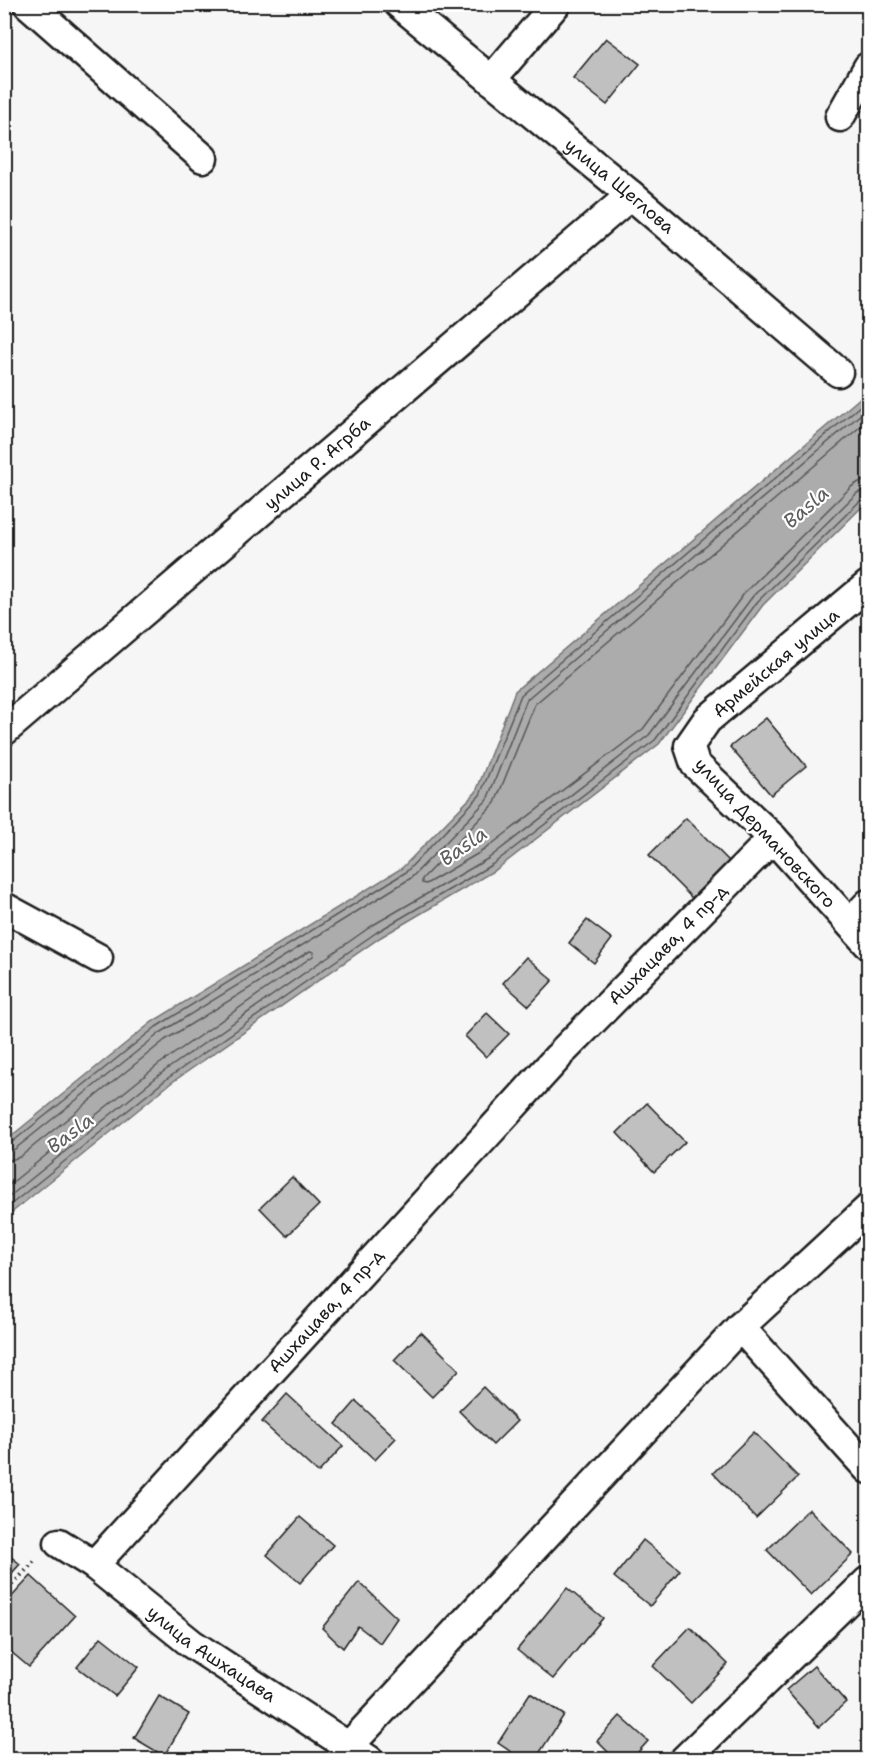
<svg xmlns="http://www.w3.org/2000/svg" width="873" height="1764" font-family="'Shantell Sans',sans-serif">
  <rect width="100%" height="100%" fill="#f6f6f6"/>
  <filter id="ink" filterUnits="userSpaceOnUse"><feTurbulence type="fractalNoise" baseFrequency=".0167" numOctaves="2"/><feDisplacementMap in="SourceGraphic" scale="12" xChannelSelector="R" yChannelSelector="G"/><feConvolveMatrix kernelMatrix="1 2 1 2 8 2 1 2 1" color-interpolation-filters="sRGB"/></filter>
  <g filter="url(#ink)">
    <path fill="#acacac" stroke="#727272" stroke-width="1.5" d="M 868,391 L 868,501 L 763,605 L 659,744 L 497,869 L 381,937 L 171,1083 L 5,1218 L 5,1141 L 152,1022 L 402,868 L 476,792 L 515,691 Z"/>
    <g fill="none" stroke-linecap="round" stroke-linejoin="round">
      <path stroke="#565656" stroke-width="1.5" d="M 868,420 L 535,704 L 495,803 L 422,879 L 422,883 L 426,884 L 484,850 L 643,729 L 746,591 L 851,487 L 859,482 L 868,480
        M 4,1145 L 11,1143 L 156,1027 L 406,872 L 480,795 L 521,695 L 868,399
        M 4,1153 L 15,1149 L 160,1033 L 411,878 L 487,800 L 527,699 L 868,408
        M 4,1162 L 20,1157 L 165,1040 L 310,951 L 314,952 L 313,956 L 158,1065 L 4,1189
        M 4,1201 L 163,1072 L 373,925 L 489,858 L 649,735 L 753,596 L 857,493 L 868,489
        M 4,1210 L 168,1078 L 377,932 L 493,864 L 655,740 L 758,601 L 862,499 L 868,497"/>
    </g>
    <path fill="#c0c0c0" stroke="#1c1c1c" stroke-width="1.5" d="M 606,38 L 640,64 L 607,105 L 573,78 Z
      M 766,718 L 806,766 L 771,795 L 730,747 Z
      M 686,818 L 729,861 L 692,898 L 649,855 Z
      M 587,920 L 612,939 L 594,963 L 569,943 Z
      M 526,957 L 553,980 L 529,1006 L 503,983 Z
      M 487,1013 L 509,1034 L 486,1057 L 465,1036 Z
      M 647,1103 L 685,1142 L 654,1172 L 617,1133 Z
      M 292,1177 L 319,1205 L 287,1236 L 260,1208 Z
      M 421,1332 L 459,1370 L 432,1397 L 394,1360 Z
      M 483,1387 L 517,1421 L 493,1445 L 459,1411 Z
      M 287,1394 L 343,1446 L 318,1473 L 262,1422 Z
      M 356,1401 L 396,1438 L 375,1460 L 336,1424 Z
      M 754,1432 L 798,1477 L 756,1518 L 713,1473 Z
      M 809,1509 L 853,1554 L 811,1595 L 767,1550 Z
      M 300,1517 L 333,1545 L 300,1583 L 267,1555 Z
      M 643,1540 L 680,1570 L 650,1606 L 614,1577 Z
      M 4,1551 L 20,1564 L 4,1582 Z
      M 31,1576 L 75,1616 L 29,1667 L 4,1646 L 4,1605 Z
      M 359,1582 L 397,1618 L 380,1643 L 358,1626 L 343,1648 L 322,1628 Z
      M 567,1588 L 603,1618 L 553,1679 L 517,1650 Z
      M 690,1627 L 728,1664 L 691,1703 L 653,1666 Z
      M 101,1637 L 139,1667 L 115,1696 L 77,1667 Z
      M 814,1666 L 846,1702 L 819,1727 L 786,1690 Z
      M 530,1693 L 564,1715 L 535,1760 L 523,1760 L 498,1743 Z
      M 159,1696 L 189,1714 L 164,1756 L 134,1738 Z
      M 620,1716 L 648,1741 L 631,1760 L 616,1760 L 597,1741 Z"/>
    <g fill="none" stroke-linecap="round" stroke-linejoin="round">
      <defs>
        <g id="street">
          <path d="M 28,4 L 203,158"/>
          <path id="s1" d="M 399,4 L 631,195 L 838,372"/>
          <path d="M 491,80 L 556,4"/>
          <path d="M 840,117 L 868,67"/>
          <path d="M 868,585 L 707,720 L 689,746 L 695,764 L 773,838 L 868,944"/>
          <path id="s2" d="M 4,731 L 631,195"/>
          <path d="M 4,907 L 98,958"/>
          <path d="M 850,923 L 868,904"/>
          <path id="s3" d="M 564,1050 L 773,838"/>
          <path d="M 740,1327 L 868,1469"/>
          <path id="s4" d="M 59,1543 L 94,1565 L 192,1644 L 369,1760"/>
          <path id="s5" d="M 94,1565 L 558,1057"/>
          <path d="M 349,1746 L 740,1327 L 868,1209"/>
          <path d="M 684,1760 L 868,1581"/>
        </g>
      </defs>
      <use href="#street" stroke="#1c1c1c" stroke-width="33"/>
      <path stroke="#1c1c1c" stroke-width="4" stroke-dasharray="1.5 4.5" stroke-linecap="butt" d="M 4,1593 L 37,1559"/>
      <use href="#street" stroke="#fff" stroke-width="28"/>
    </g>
  </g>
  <g text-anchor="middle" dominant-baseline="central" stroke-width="4.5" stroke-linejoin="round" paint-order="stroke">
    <g font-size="18" fill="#1c1c1c" stroke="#fff">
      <text stroke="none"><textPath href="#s1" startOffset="286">улица Щеглова</textPath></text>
      <text stroke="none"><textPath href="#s2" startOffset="412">улица Р. Агрба</textPath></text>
      <text transform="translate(776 663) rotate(-40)">Армейская улица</text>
      <text transform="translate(765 833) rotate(47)">улица Дермановского</text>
      <text stroke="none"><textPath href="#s3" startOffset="148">Ашхацава, 4 пр-д</textPath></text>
      <text stroke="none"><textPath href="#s5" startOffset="344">Ашхацава, 4 пр-д</textPath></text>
      <text stroke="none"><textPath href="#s4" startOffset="189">улица Ашхацава</textPath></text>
    </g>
    <g font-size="20" font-style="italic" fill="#5d5d5d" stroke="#fff">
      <text transform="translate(806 507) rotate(-41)">Basla</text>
      <text transform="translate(463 846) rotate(-35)">Basla</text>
      <text transform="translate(70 1133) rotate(-37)">Basla</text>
    </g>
  </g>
  <rect width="873" height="1764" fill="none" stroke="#fff" stroke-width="24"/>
  <rect x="12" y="12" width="849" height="1740" fill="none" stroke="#1c1c1c" stroke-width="2" filter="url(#ink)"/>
</svg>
